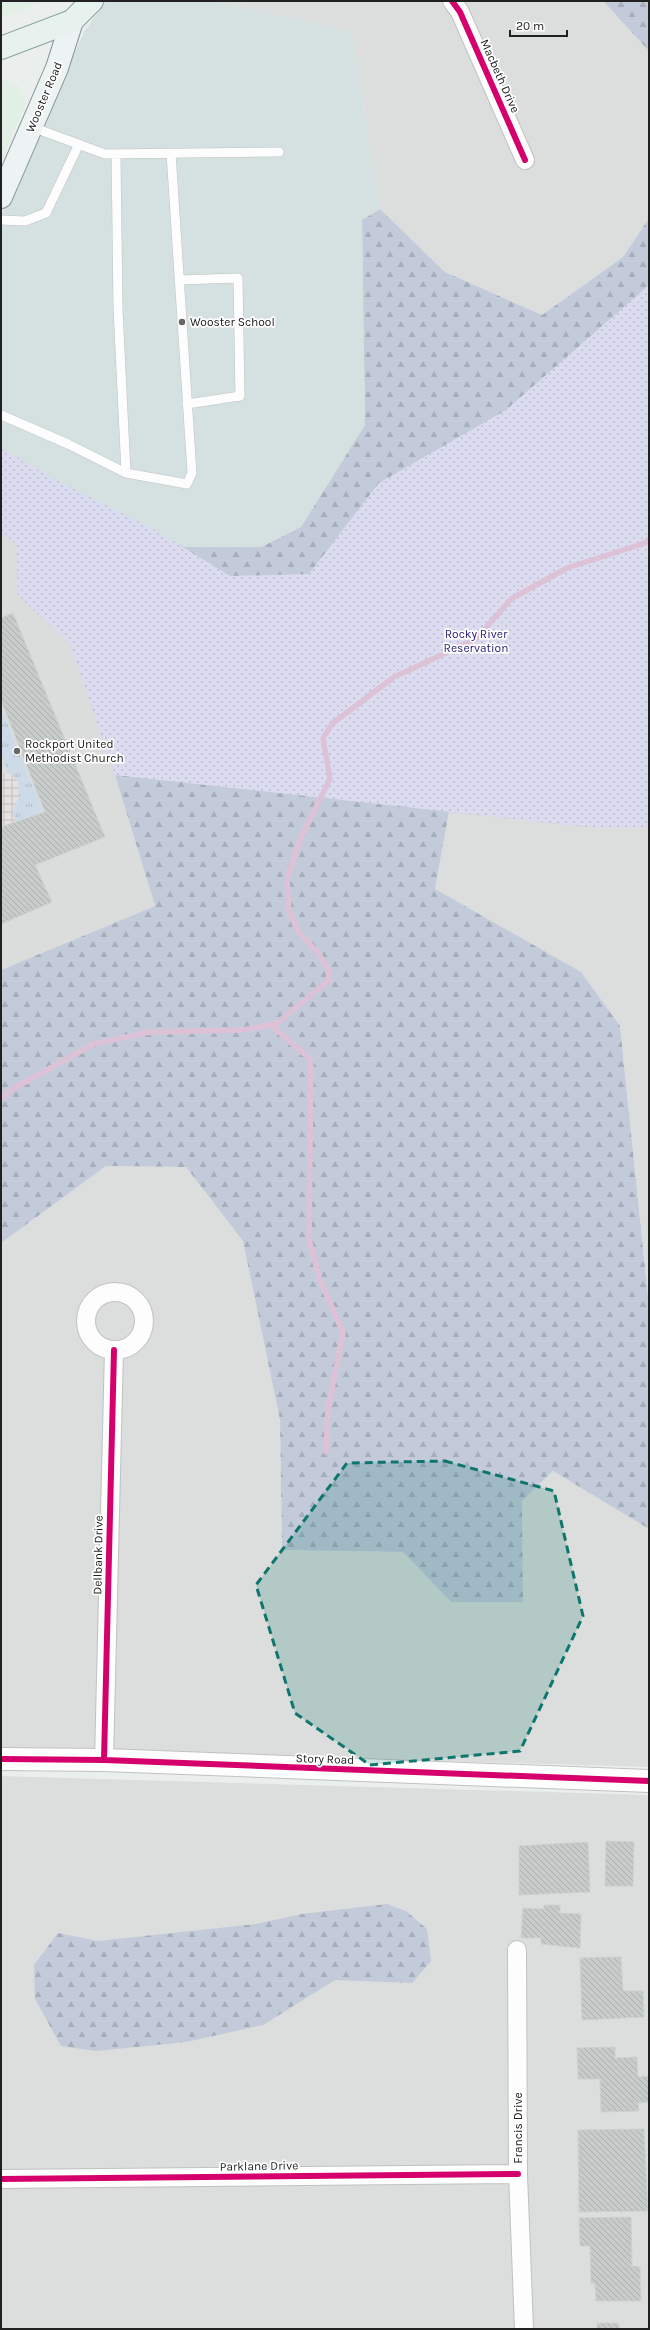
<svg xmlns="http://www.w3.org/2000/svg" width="650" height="2330" font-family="Karla,sans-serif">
  <defs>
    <pattern id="grass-tufts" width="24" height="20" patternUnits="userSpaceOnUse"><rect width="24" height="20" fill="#cddbe8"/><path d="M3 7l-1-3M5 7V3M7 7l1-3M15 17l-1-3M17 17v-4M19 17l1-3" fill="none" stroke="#b0bcc7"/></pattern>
    <pattern id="forest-firs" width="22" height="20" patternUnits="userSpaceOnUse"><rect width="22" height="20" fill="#c3cbda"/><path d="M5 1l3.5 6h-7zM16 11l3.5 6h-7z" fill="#a7aebb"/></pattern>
    <pattern id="park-dots" width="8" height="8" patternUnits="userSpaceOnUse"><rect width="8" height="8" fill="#dcdcf1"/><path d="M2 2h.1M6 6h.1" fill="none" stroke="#bcbcce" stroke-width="1.8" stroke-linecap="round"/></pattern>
    <pattern id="plaza-grid" width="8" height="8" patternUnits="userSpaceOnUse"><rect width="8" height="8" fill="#e4e1e0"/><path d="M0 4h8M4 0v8" fill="none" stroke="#c3c1c0"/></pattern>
    <pattern id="building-back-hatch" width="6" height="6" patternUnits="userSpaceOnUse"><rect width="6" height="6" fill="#c7ccca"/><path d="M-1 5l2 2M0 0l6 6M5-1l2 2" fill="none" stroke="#abafad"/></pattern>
  </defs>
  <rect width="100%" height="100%" fill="#eaefed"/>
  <path fill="#dbdedd" d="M 211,1 L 603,1 L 649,51 L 649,218 L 623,257 L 542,315 L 445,272 L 380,209 L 352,32 Z
    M 449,812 L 597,828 L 649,827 L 649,1306 L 620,1026 L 435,890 Z
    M 106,1166 L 186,1167 L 243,1241 L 280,1420 L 282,1550 L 403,1552 L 451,1602 L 523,1601 L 522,1501 L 553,1471 L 649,1529 L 649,1767 L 1,1748 L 1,1243 Z
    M 1,1776 L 649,1795 L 649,2329 L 1,2329 Z"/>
  <path fill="#e2efe4" d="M 1,1 L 43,1 L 1,19 Z
    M 1,78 L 18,85 L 24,95 L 25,104 L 1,162 Z"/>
  <path fill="#d4e1e0" d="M 106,1 L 211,1 L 352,32 L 380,209 L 362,220 L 365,425 L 301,527 L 261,547 L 183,547 L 155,530 L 47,475 L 1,448 L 1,216 L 84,32 Z"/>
  <path fill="#dbdddc" d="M 1,535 L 17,544 L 18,595 L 70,643 L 115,775 L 155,906 L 1,970 Z"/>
  <path fill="url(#grass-tufts)" d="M 1,707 L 43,812 L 17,821 C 9,811 19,794 18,781 L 8,772 L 1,754 Z"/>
  <path fill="url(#forest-firs)" d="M 603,1 L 649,1 L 649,51 Z
    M 380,209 L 445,272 L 542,315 L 623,257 L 649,218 L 649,827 L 597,828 L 449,812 L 435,889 L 581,972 L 620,1026 L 649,1306 L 649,1529 L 553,1471 L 522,1501 L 523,1602 L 451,1602 L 403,1552 L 282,1550 L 280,1420 L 243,1241 L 186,1167 L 106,1166 L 1,1243 L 1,970 L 155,906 L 115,775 L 70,643 L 18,595 L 17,544 L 1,535 L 1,448 L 47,475 L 155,530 L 183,547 L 261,547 L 301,527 L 365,425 L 362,220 Z
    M 387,1904 L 406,1911 L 427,1929 L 431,1961 L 412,1983 L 335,1980 L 263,2025 L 186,2042 L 96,2051 L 61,2046 L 35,1999 L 34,1965 L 58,1933 L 98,1941 L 256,1924 L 302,1914 Z"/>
  <path fill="url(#park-dots)" d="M 649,285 L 649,827 L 597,828 L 115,775 L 70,643 L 18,595 L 17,544 L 1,535 L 1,448 L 47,475 L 155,530 L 230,576 L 309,574 L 379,483 L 506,410 Z"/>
  <path fill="url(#plaza-grid)" d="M 8,772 L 18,781 L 19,796 L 13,811 L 13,816 L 17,821 L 4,826 L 1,820 L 1,774 Z"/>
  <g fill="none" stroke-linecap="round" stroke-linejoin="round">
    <path stroke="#ddc2d7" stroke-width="5.5" d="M 270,1024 L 311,1060 L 309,1240 L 320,1280 L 343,1333 L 328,1409 L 326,1452
      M 1,1099 L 13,1089 L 93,1044 L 150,1032 L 242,1030 L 276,1024 L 329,980 L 328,969 L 319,954 L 298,931 L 289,912 L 287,879 L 300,839 L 330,779 L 323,738 L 333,723 L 394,677 L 476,639 L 511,599 L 567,568 L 645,543 L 649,539"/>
  </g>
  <path fill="url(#building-back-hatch)" stroke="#ccd2cf" d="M 13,613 L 105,837 L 35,865 L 52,902 L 1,924 L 1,827 L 45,812 L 1,700 L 1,618 Z
    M 606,1841 L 634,1842 L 633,1886 L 605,1886 Z
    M 588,1842 L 590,1892 L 519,1895 L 519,1846 Z
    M 544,1905 L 560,1905 L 560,1913 L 581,1914 L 580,1948 L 541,1944 L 541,1938 L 521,1938 L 523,1908 L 544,1909 Z
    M 621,1957 L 623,1991 L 643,1991 L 644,2017 L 582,2020 L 580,1958 Z
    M 615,2047 L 615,2058 L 637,2057 L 638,2077 L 649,2076 L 649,2102 L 638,2103 L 639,2111 L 601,2112 L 600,2079 L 578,2079 L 577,2048 Z
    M 644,2129 L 648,2211 L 579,2212 L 578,2130 Z
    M 631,2217 L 632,2266 L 640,2267 L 641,2301 L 596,2301 L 595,2284 L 591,2283 L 590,2246 L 580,2246 L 579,2218 Z
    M 597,2323 L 619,2323 L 619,2329 L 597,2329 Z"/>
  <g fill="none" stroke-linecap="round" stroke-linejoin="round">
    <defs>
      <path id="service" d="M 32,127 L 105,154 L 279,152
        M 116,154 L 118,309 L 126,473
        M 1,220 L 25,221 L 46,213 L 79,144
        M 179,280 L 238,278 L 240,396 L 187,404
        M 1,415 L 68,444 L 126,473 L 187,484 L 192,473 L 171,153"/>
      <path id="minor" d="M 452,1 L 460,12 L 525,160
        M86 1321a29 29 0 1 1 58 0a29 29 0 1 1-58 0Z
        M 104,1760 L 114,1350
        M 517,1950 L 518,2174 L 524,2329
        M 1,2179 L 518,2174"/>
      <path id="tertiary" d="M 1,1759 L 104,1760 L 649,1781"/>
      <path id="secondary" d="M 1,197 L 57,68 L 72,21"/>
      <path id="primary" d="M 1,48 L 72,21 L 92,1"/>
    </defs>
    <use href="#service" stroke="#c0c2c2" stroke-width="10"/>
    <use href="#minor" stroke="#c0c2c2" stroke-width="20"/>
    <use href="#tertiary" stroke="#c0c2c2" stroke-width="24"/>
    <use href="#secondary" stroke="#849597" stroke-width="24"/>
    <use href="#primary" stroke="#89a39a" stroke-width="24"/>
    <use href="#service" stroke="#fcfdfc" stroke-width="9"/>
    <use href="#minor" stroke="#fcfdfc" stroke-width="18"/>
    <use href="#tertiary" stroke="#fcfdfc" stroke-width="22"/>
    <use href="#secondary" stroke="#edf2f3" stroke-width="22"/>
    <use href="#primary" stroke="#e7f1ed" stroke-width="22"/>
    <defs>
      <path id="cycleway" d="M 452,1 L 460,12 L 525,160
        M 1,1759 L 104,1760 L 649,1781
        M 104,1760 L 114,1350
        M 1,2179 L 518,2174"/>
    </defs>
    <use href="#cycleway" stroke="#fff" stroke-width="8"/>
    <use href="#cycleway" stroke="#d6006c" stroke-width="6"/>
  </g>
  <path fill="#0f766e" fill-opacity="0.2" stroke="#0f766e" stroke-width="3" stroke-dasharray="8 5" stroke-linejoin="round" d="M 445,1461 L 554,1491 L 583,1616 L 520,1751 L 370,1765 L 295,1713 L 256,1585 L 347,1463 Z"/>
  <g fill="#676968" stroke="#fff" stroke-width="1.5">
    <circle cx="182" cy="322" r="4"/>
    <circle cx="17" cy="751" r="4"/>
  </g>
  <g text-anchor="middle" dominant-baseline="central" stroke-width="3.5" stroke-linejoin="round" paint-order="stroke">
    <g font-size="12" fill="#212121" stroke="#fff">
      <text transform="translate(500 76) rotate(66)">Macbeth Drive</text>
      <text transform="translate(44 97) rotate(-67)">Wooster Road</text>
      <text transform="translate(98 1555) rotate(-89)">Dellbank Drive</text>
      <text transform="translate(325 1759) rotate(2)">Story Road</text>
      <text transform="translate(518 2128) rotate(-90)">Francis Drive</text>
      <text transform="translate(259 2166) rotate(-1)">Parklane Drive</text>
    </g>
    <g font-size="12" fill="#212121" stroke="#fff" text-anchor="start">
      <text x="190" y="322">Wooster School</text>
      <text x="25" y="744">Rockport United<tspan x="25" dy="14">Methodist Church</tspan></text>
    </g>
    <g font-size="12" fill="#231a75" stroke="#fff">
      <text x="476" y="634">Rocky River<tspan x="476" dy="14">Reservation</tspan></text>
    </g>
  </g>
  <rect width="650" height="2330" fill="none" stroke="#212121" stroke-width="4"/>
  <path d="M510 30v6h57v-6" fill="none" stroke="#212121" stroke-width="2"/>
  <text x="516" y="30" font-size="12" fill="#212121" stroke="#ffffff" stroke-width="3" paint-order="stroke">20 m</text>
</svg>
